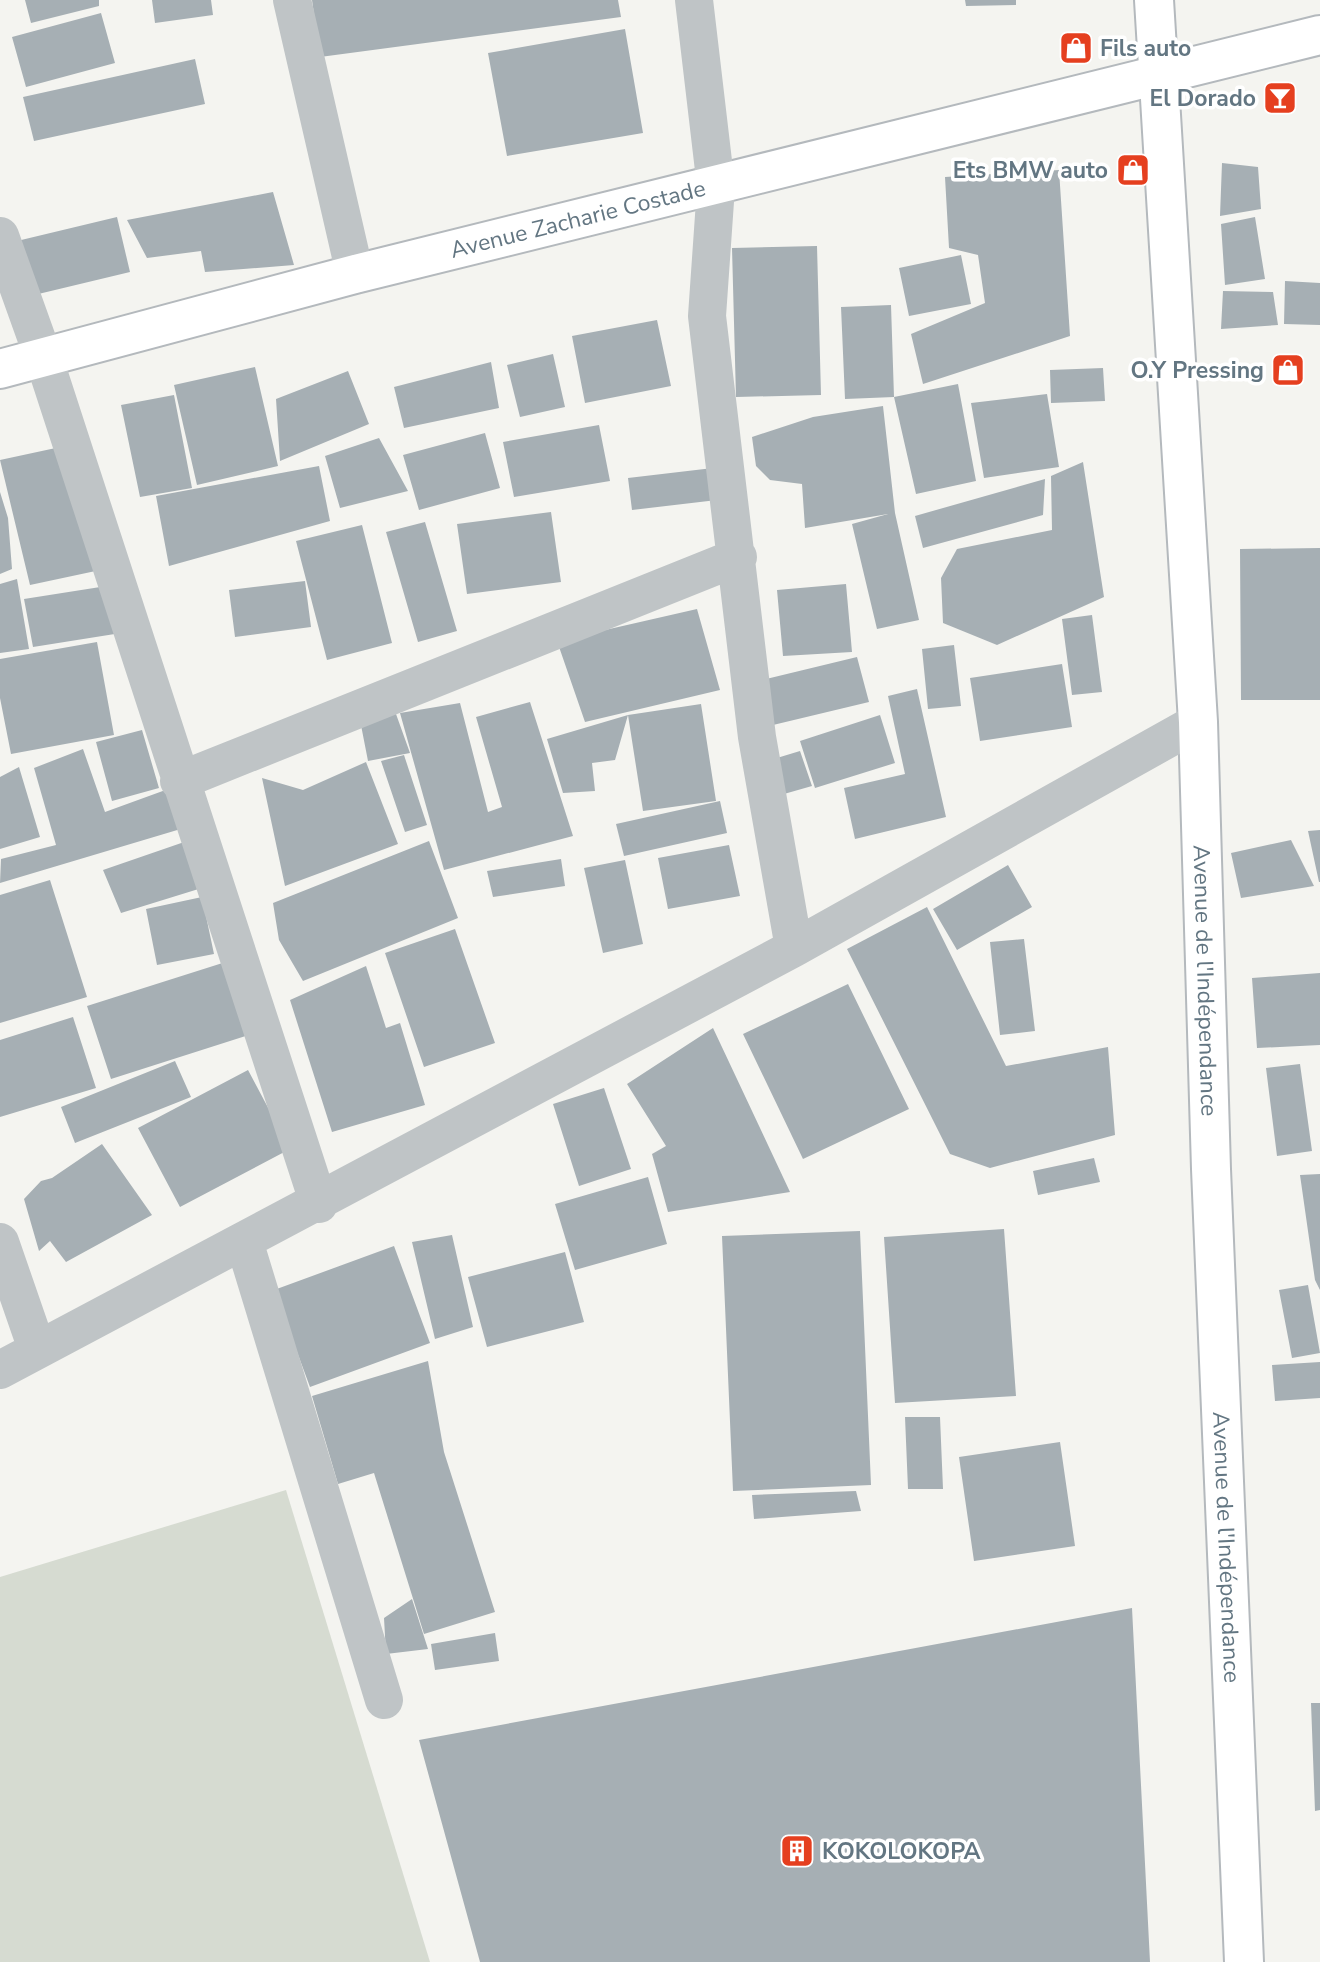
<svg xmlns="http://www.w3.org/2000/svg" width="1320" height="1962" font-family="'Nunito Sans',sans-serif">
  <rect width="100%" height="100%" fill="#f4f4f0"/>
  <path fill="#d6dbd1" d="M 286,1490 L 430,1962 L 0,1962 L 0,1577 Z"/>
  <path fill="#a6afb4" d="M 25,0 L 99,0 L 99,6 L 31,23 Z
    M 152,0 L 211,0 L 213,15 L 155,23 Z
    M 312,0 L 618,0 L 621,17 L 320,57 Z
    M 965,0 L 1016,0 L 1016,5 L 966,6 Z
    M 101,13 L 115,63 L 26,87 L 12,37 Z
    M 625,29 L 643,133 L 507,156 L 488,53 Z
    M 195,59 L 205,104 L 34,141 L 23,97 Z
    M 1222,163 L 1258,167 L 1261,209 L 1220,216 Z
    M 1059,170 L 1070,336 L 923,384 L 911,334 L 985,303 L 978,255 L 949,248 L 945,177 Z
    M 273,192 L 294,265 L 205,272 L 201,251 L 147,258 L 127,220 Z
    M 117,217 L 130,272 L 30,296 L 17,241 Z
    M 1255,217 L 1265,279 L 1225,285 L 1221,224 Z
    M 817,246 L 821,395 L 736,397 L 732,248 Z
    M 961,255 L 971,304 L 909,316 L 899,268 Z
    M 1285,281 L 1320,283 L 1320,325 L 1284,324 Z
    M 1223,291 L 1273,292 L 1278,325 L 1221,329 Z
    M 891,305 L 894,397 L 958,384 L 976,481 L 916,494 L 894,397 L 845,399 L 841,307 Z
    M 657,320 L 671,386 L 585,403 L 572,336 Z
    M 553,354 L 565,407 L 520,417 L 507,365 Z
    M 491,362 L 499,408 L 404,428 L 394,387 Z
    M 255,367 L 278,466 L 197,485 L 174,385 Z
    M 1103,368 L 1105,401 L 1051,403 L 1050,370 Z
    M 348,371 L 369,424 L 280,461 L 276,399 Z
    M 1047,394 L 1059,467 L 984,478 L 971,403 Z
    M 174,395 L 192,488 L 140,497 L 121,405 Z
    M 883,406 L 895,513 L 919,620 L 877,629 L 852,524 L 888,514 L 805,528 L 802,484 L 770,480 L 756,466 L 752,437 L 813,417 Z
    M 599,425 L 610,481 L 514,497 L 503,442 Z
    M 485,433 L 500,488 L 419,510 L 403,455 Z
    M 379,438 L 408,491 L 340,508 L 325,456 Z
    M 65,446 L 105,569 L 30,585 L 0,460 Z
    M 1083,462 L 1104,597 L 997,645 L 943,623 L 941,578 L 957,549 L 1052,530 L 1051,476 Z
    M 319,466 L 330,521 L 169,566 L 156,496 Z
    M 713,468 L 717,500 L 632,510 L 628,478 Z
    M 1045,479 L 1043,515 L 923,548 L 915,516 Z
    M 0,492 L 8,518 L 12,569 L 0,574 Z
    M 551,512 L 561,582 L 467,594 L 457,524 Z
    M 425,522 L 457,631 L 418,642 L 386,532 Z
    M 362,525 L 392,643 L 327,660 L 296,541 Z
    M 1320,548 L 1320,700 L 1241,700 L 1240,549 Z
    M 17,579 L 29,649 L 0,653 L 0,584 Z
    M 305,581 L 311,627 L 235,637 L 229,590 Z
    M 846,584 L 852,652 L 783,656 L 777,590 Z
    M 113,585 L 121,633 L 33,647 L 24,599 Z
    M 697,609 L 720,690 L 585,722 L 557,641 Z
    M 1092,615 L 1102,692 L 1072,695 L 1062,619 Z
    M 97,642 L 114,735 L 11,754 L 0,698 L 0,659 Z
    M 954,645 L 961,706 L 928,709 L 922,649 Z
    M 857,657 L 869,702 L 773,725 L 762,680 Z
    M 1062,664 L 1072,727 L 980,741 L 970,678 Z
    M 917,689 L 946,817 L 855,839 L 844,788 L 905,774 L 888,696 Z
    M 530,702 L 573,836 L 444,870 L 400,713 L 460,703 L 488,812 L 502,807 L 476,717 Z
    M 701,704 L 716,801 L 643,811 L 628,715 Z
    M 396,714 L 410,753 L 368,761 L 360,720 Z
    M 628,715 L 615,760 L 592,763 L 595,791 L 563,793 L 547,739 Z
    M 880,715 L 895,763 L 815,788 L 800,741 Z
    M 142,730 L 159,788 L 112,801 L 96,742 Z
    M 83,749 L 105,812 L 171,788 L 184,828 L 0,883 L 1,859 L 56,845 L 34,768 Z
    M 800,751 L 812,786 L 777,796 L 767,761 Z
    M 404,755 L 427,825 L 405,832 L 381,761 Z
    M 366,762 L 398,844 L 285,886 L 262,778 L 303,790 Z
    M 19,767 L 40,837 L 0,849 L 0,777 Z
    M 720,801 L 727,833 L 624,856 L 616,824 Z
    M 1320,830 L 1320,882 L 1319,882 L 1308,831 Z
    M 190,840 L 205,887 L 121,913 L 103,870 Z
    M 1291,840 L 1314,886 L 1241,898 L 1231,853 Z
    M 429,841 L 458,918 L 303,981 L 279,940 L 273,903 Z
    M 729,845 L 740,896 L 668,909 L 658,858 Z
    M 561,859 L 565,886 L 493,897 L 487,871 Z
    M 625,860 L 643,944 L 603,953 L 584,868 Z
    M 1008,865 L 1032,907 L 957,950 L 933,909 Z
    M 50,880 L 87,997 L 0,1023 L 0,895 Z
    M 202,897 L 214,954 L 157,965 L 146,909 Z
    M 927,907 L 1006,1066 L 1108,1047 L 1115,1135 L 990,1168 L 950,1154 L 847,949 Z
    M 455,929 L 495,1043 L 424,1067 L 385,953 Z
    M 1024,939 L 1035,1031 L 1000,1035 L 990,942 Z
    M 232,960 L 255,1033 L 111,1079 L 87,1006 Z
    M 366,966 L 386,1028 L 400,1023 L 425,1105 L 332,1132 L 290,1000 Z
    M 1320,973 L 1320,1045 L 1257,1048 L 1252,978 Z
    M 848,984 L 909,1109 L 803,1159 L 743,1034 Z
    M 73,1017 L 96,1088 L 0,1117 L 0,1040 Z
    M 713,1028 L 790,1192 L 668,1212 L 652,1154 L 666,1146 L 627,1084 Z
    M 175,1061 L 191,1097 L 75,1143 L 61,1107 Z
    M 1300,1064 L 1312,1151 L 1277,1156 L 1266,1068 Z
    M 248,1070 L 290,1149 L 180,1207 L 138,1128 Z
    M 604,1088 L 631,1169 L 579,1186 L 553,1104 Z
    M 102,1144 L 152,1215 L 66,1262 L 50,1241 L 39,1251 L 24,1199 L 41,1181 L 52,1178 Z
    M 1094,1158 L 1100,1182 L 1038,1195 L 1033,1171 Z
    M 1320,1174 L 1320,1290 L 1315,1280 L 1300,1175 Z
    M 648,1177 L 667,1244 L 575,1270 L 555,1204 Z
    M 1004,1229 L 1016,1396 L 895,1403 L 884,1237 Z
    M 860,1231 L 871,1485 L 733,1491 L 722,1236 Z
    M 452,1235 L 473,1327 L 435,1339 L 412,1242 Z
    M 394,1246 L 430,1343 L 310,1387 L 274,1290 Z
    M 565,1252 L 584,1322 L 487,1347 L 468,1277 Z
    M 1308,1285 L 1320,1353 L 1292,1358 L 1279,1290 Z
    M 428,1361 L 444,1452 L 495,1612 L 424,1634 L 374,1473 L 338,1484 L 312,1396 Z
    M 1320,1362 L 1320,1398 L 1275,1401 L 1272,1365 Z
    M 905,1417 L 940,1417 L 943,1489 L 908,1489 Z
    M 1060,1442 L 1075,1546 L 974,1561 L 959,1457 Z
    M 856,1491 L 861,1511 L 754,1519 L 752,1495 Z
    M 412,1599 L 428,1649 L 386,1654 L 384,1618 Z
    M 1132,1608 L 1150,1962 L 480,1962 L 419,1740 Z
    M 495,1633 L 499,1661 L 435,1670 L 431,1644 Z
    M 1311,1703 L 1320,1703 L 1320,1810 L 1315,1811 Z"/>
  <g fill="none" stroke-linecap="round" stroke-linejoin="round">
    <defs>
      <g id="secondary">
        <path id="s1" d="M 1154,0 L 1198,722 L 1211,1169 L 1244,1962"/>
        <path id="s2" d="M 0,369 L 355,274 L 1320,35"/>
      </g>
    </defs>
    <use href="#secondary" stroke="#b4b9bd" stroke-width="42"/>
    <path stroke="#bfc4c6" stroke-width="38" d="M 292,0 L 355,274
      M 694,0 L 716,187 L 707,316 L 757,737 L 794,948
      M 0,236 L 44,359 L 319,1204
      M 179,781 L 738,557
      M 244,1241 L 384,1700
      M 0,1242 L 37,1349
      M 0,1370 L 794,948 L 1198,722"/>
    <use href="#secondary" stroke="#fff" stroke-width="38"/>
  </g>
  <defs>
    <symbol id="shop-square" viewBox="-11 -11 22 22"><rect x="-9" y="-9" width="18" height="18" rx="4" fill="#e53f1f" stroke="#fff"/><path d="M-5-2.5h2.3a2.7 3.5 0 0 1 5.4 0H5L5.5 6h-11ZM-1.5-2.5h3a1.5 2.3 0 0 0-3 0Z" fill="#fff"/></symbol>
    <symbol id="bar-square" viewBox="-11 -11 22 22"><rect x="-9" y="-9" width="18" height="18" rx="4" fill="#e53f1f" stroke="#fff"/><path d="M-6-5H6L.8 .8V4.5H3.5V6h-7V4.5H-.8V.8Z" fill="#fff"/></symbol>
    <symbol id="building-square" viewBox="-11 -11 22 22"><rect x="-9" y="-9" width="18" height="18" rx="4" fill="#e53f1f" stroke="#fff"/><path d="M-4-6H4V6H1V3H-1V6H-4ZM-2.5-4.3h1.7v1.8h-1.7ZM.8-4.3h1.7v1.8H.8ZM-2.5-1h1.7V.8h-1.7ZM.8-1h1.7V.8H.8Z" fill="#fff"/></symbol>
  </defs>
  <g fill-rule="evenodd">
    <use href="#shop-square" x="1057" y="29" width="38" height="38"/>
    <use href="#bar-square" x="1261" y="79" width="38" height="38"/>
    <use href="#shop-square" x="1114" y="151" width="38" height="38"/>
    <use href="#shop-square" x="1269" y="351" width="38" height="38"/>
    <use href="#building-square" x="778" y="1832" width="38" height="38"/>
  </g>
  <g text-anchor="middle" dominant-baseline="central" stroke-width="7" stroke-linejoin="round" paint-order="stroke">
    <g font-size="23" font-weight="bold" fill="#637682" stroke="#fff" text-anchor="end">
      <text x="1100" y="48" text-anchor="start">Fils auto</text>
      <text x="1256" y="98">El Dorado</text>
      <text x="1108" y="170">Ets BMW auto</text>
      <text x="1264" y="370">O.Y Pressing</text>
      <text x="822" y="1851" text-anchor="start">KOKOLOKOPA</text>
    </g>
    <g font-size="23" fill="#637682" stroke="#fff">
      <text stroke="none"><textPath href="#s2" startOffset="597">Avenue Zacharie Costade</textPath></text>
      <text stroke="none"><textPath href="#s1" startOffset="982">Avenue de l'Indépendance</textPath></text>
      <text stroke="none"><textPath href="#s1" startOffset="1549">Avenue de l'Indépendance</textPath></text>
    </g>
  </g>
</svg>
